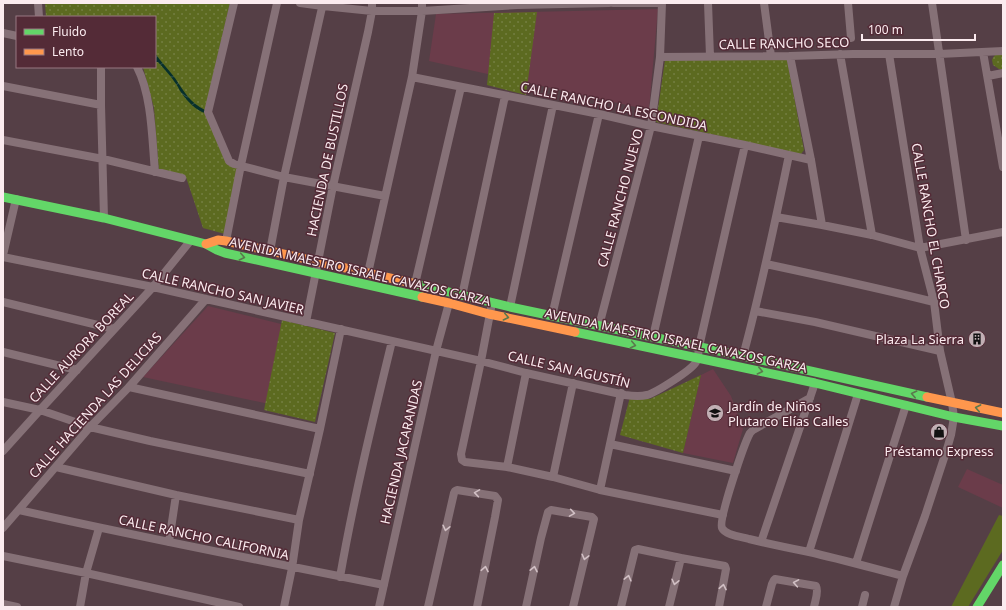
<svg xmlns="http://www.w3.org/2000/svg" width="1006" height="610" font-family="'Noto Sans',sans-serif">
  <defs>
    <pattern id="park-dots" width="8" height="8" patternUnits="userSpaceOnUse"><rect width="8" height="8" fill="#5c6a20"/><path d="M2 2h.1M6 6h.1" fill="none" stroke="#747f41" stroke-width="1.8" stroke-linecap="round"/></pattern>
    <pattern id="water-waves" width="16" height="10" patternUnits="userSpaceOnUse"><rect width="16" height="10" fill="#08302b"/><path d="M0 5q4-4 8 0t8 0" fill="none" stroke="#2d4e4a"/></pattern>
  </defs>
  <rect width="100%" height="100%" fill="#553f46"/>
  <path fill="#6b3c4a" d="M 658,9 L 649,110 L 429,61 L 436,14 Z
    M 208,306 L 285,325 L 269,404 L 143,377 Z
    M 713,369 L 731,396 L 743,429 L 733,463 L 683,453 L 701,375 Z
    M 967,469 L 1003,485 L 1003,508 L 958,487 Z"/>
  <path fill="#5c6a20" d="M 999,515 L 1003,516 L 1003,550 L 968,607 L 951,607 Z"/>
  <path fill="url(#park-dots)" d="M 45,3 L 230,3 L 205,110 L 229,161 L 241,165 L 225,234 L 203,228 L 186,177 L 159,171 L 154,108 L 143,67 L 155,67 L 155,17 L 46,17 Z
    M 537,12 L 526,95 L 487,85 L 494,13 Z
    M 1003,52 L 1003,69 L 999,69 L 993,65 L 992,60 C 994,55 997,53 1003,52 Z
    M 787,59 L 804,150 L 801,154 L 656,122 L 665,60 Z
    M 282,320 L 335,333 L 315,422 L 264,410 Z
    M 701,375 L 683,453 L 620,435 L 630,397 L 650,399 Z"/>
  <path fill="url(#water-waves)" d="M 155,53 C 161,62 168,69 175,78 C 183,90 190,103 205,110 L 205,113 C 197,111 188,102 183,95 C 180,92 179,88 176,84 C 171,76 164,69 158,62 L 155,62 L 156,59 Z"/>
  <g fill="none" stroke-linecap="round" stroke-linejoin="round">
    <path stroke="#867177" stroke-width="8" d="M 38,3 L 39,17
      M 234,3 L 208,112 L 229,161 L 234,164 L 284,177 L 385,196
      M 300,3 L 323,6 L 372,11 L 422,11 L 517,5 L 609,3
      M 613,3 L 662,3
      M 708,3 L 710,56
      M 764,3 L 771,56
      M 848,3 L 851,38
      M 932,3 L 966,240
      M 3,33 L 17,36
      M 983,52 L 1003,167
      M 840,54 L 872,235
      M 889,54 L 920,248 L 934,302 L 940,351 L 952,403 L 954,417 L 951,435 L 947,449 L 925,516 L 903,576 L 894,607
      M 790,56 L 811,160 L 822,225
      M 660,57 L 790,56 L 853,54 L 939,54 L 1003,51
      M 101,67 L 101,105 L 104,218
      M 137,67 C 152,96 152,139 155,172
      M 988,76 L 1003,73
      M 412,77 L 599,114 L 651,126 L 745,145 L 811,160
      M 3,86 L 101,105
      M 3,140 L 103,159 L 182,178
      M 776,217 L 822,225 L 872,235 L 920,248 L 1003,232
      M 226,241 L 241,165 L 277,3
      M 270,251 L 284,177 L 323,3
      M 3,255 L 16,199
      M 3,257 L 153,287 L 206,299 L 481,361 L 526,373 L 625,395 C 632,396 639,397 647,395 C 655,393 692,370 696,362 C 699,358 698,352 699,347 L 745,145
      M 766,264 C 822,276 878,288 934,302
      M 368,273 L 412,77 L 422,11 L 422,3
      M 415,284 L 461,87
      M 462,296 L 505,96
      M 3,302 L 114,329
      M 492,303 L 481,361 L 461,454 L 462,460 L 465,462 L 507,467 L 553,477 L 600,490 L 723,515
      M 510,307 L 553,105
      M 755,311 L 815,322 L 940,351
      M 552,316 L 599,114
      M 306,322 L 333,186 L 368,32 L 372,11 L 372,3
      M 599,326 L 651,126 L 660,57 L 662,3
      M 653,337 L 699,136
      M 3,352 L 77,370
      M 743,356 C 761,290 775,223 789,155
      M 129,387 L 320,429
      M 810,398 L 753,430 L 750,433 C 744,444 718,520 722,528 C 725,535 742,537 749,539 C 769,544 789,548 809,552 C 840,559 872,568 903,576
      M 3,402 L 40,410 L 90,427 L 150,441 L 310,474
      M 610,444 L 736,471
      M 3,451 L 40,410 L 153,287 L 191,240
      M 56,467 L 176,495 L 299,520
      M 507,467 L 526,373
      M 553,477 L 573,383
      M 600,490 L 621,393
      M 19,510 C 140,537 262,561 384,585
      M 3,528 L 90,427 L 129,387 L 206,299
      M 169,542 L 176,495
      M 761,542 L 815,383
      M 809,552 L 858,394
      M 3,556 L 86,573 L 239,607
      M 856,563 L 906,405
      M 340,577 C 354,497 373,419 392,341
      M 3,604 L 17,607
      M 80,607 L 86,573 L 99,528
      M 284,607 L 292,568 L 299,520 L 320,429 L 341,329
      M 379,607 L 436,351 L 449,303
      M 428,607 L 454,493 L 455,491 L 457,490 L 495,496 L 498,500 L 495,517 L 477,607
      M 526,607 L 541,538 L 548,512 L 551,510 L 592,517 L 594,519 L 573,607
      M 621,607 L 635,550 L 638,549 L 681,558 L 725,566 L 726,569 L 719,607
      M 669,607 L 681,558
      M 766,607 L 772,584 L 774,580 L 775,579 L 816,586 C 819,592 815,601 814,607
      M 862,607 L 865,595"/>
    <path stroke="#63d668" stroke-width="9" d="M 3,197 L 104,218 L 206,244 L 217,250 L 225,253 L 422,297
      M 412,283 L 510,307 L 743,356 L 927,397
      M 575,332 L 815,383 L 954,417 L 1003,426
      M 977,607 L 1003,565"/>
    <path stroke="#ff974d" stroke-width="9" d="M 206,244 L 218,240 L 226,241 L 412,283
      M 422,297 L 449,303 L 489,314 L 575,332
      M 927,397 L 1003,413"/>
  </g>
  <defs><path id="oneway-chevron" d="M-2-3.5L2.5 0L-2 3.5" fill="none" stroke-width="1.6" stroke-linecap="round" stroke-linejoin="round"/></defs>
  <g stroke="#5b784d">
    <use href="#oneway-chevron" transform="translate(242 257) rotate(12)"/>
    <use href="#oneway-chevron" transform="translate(506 317) rotate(12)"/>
    <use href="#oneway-chevron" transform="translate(633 345) rotate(12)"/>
    <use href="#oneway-chevron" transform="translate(760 371) rotate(13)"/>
    <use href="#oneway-chevron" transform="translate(914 394) rotate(-167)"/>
    <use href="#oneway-chevron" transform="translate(978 408) rotate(-169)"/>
  </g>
  <g stroke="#d2c0c5">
    <use href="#oneway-chevron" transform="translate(477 493) rotate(-171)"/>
    <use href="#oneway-chevron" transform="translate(572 513) rotate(9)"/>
    <use href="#oneway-chevron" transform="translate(446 528) rotate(103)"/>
    <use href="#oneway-chevron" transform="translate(585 557) rotate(104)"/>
    <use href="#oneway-chevron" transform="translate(485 569) rotate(-79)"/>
    <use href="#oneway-chevron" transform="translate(534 569) rotate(-78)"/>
    <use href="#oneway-chevron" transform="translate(628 578) rotate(-76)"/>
    <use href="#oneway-chevron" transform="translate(675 582) rotate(103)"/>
    <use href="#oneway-chevron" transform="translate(796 583) rotate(-170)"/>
    <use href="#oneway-chevron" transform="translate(723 587) rotate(-79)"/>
  </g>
  <defs>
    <symbol id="building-disc" viewBox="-11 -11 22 22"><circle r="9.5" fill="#c1afb4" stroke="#542b37"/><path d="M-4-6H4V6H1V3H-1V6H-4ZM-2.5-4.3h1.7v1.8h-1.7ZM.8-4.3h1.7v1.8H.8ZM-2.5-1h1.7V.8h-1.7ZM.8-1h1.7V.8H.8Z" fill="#111"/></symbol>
    <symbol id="school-disc" viewBox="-11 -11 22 22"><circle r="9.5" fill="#c1afb4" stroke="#542b37"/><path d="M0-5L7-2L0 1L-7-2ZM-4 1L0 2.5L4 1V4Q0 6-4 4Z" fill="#111"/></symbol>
    <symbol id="shop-disc" viewBox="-11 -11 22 22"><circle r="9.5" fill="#c1afb4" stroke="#542b37"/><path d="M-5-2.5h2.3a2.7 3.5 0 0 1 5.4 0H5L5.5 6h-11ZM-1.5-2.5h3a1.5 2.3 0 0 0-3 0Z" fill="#111"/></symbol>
  </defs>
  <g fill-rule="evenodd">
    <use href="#building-disc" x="967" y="329" width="20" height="20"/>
    <use href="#school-disc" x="705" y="403" width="20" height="20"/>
    <use href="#shop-disc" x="929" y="422" width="20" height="20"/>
  </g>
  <g text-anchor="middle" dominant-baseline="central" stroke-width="3" stroke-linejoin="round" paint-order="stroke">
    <g font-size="13" fill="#fbebef" stroke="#542b37">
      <text transform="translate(784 43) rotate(-1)">CALLE RANCHO SECO</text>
      <text transform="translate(614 106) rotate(12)">CALLE RANCHO LA ESCONDIDA</text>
      <text transform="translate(327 160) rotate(-78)">HACIENDA DE BUSTILLOS</text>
      <text transform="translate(620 198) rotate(-75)">CALLE RANCHO NUEVO</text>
      <text transform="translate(931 226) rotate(80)">CALLE RANCHO EL CHARCO</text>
      <text transform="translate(360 271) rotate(13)">AVENIDA MAESTRO ISRAEL CAVAZOS GARZA</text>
      <text transform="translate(223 291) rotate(13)">CALLE RANCHO SAN JAVIER</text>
      <text transform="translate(676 340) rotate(12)">AVENIDA MAESTRO ISRAEL CAVAZOS GARZA</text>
      <text transform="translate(81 347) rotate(-47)">CALLE AURORA BOREAL</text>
      <text transform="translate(569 369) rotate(13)">CALLE SAN AGUSTÍN</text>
      <text transform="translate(95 405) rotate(-48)">CALLE HACIENDA LAS DELICIAS</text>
      <text transform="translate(401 452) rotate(-77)">HACIENDA JACARANDAS</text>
      <text transform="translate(204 537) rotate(12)">CALLE RANCHO CALIFORNIA</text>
    </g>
    <g font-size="13" fill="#fbebef" stroke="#542b37" text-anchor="end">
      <text x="964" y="339">Plaza La Sierra</text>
      <text x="728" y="406" text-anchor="start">Jardín de Niños<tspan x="728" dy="15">Plutarco Elías Calles</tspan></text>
      <text x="939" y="451" text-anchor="middle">Préstamo Express</text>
    </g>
  </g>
  <rect width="1006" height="610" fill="none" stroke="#fbebef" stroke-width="8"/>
  <rect x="16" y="16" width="140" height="52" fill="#542b37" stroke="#977881"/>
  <rect x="24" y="29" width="20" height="6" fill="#63d668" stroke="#977881"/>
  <text x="52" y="36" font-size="12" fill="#fbebef">Fluido</text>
  <rect x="24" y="49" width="20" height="6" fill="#ff974d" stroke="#977881"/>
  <text x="52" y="56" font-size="12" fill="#fbebef">Lento</text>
  <path d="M862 34v6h113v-6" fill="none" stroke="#fbebef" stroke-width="2"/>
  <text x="868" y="34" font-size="12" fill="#fbebef" stroke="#542b37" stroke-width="3" paint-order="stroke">100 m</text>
</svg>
